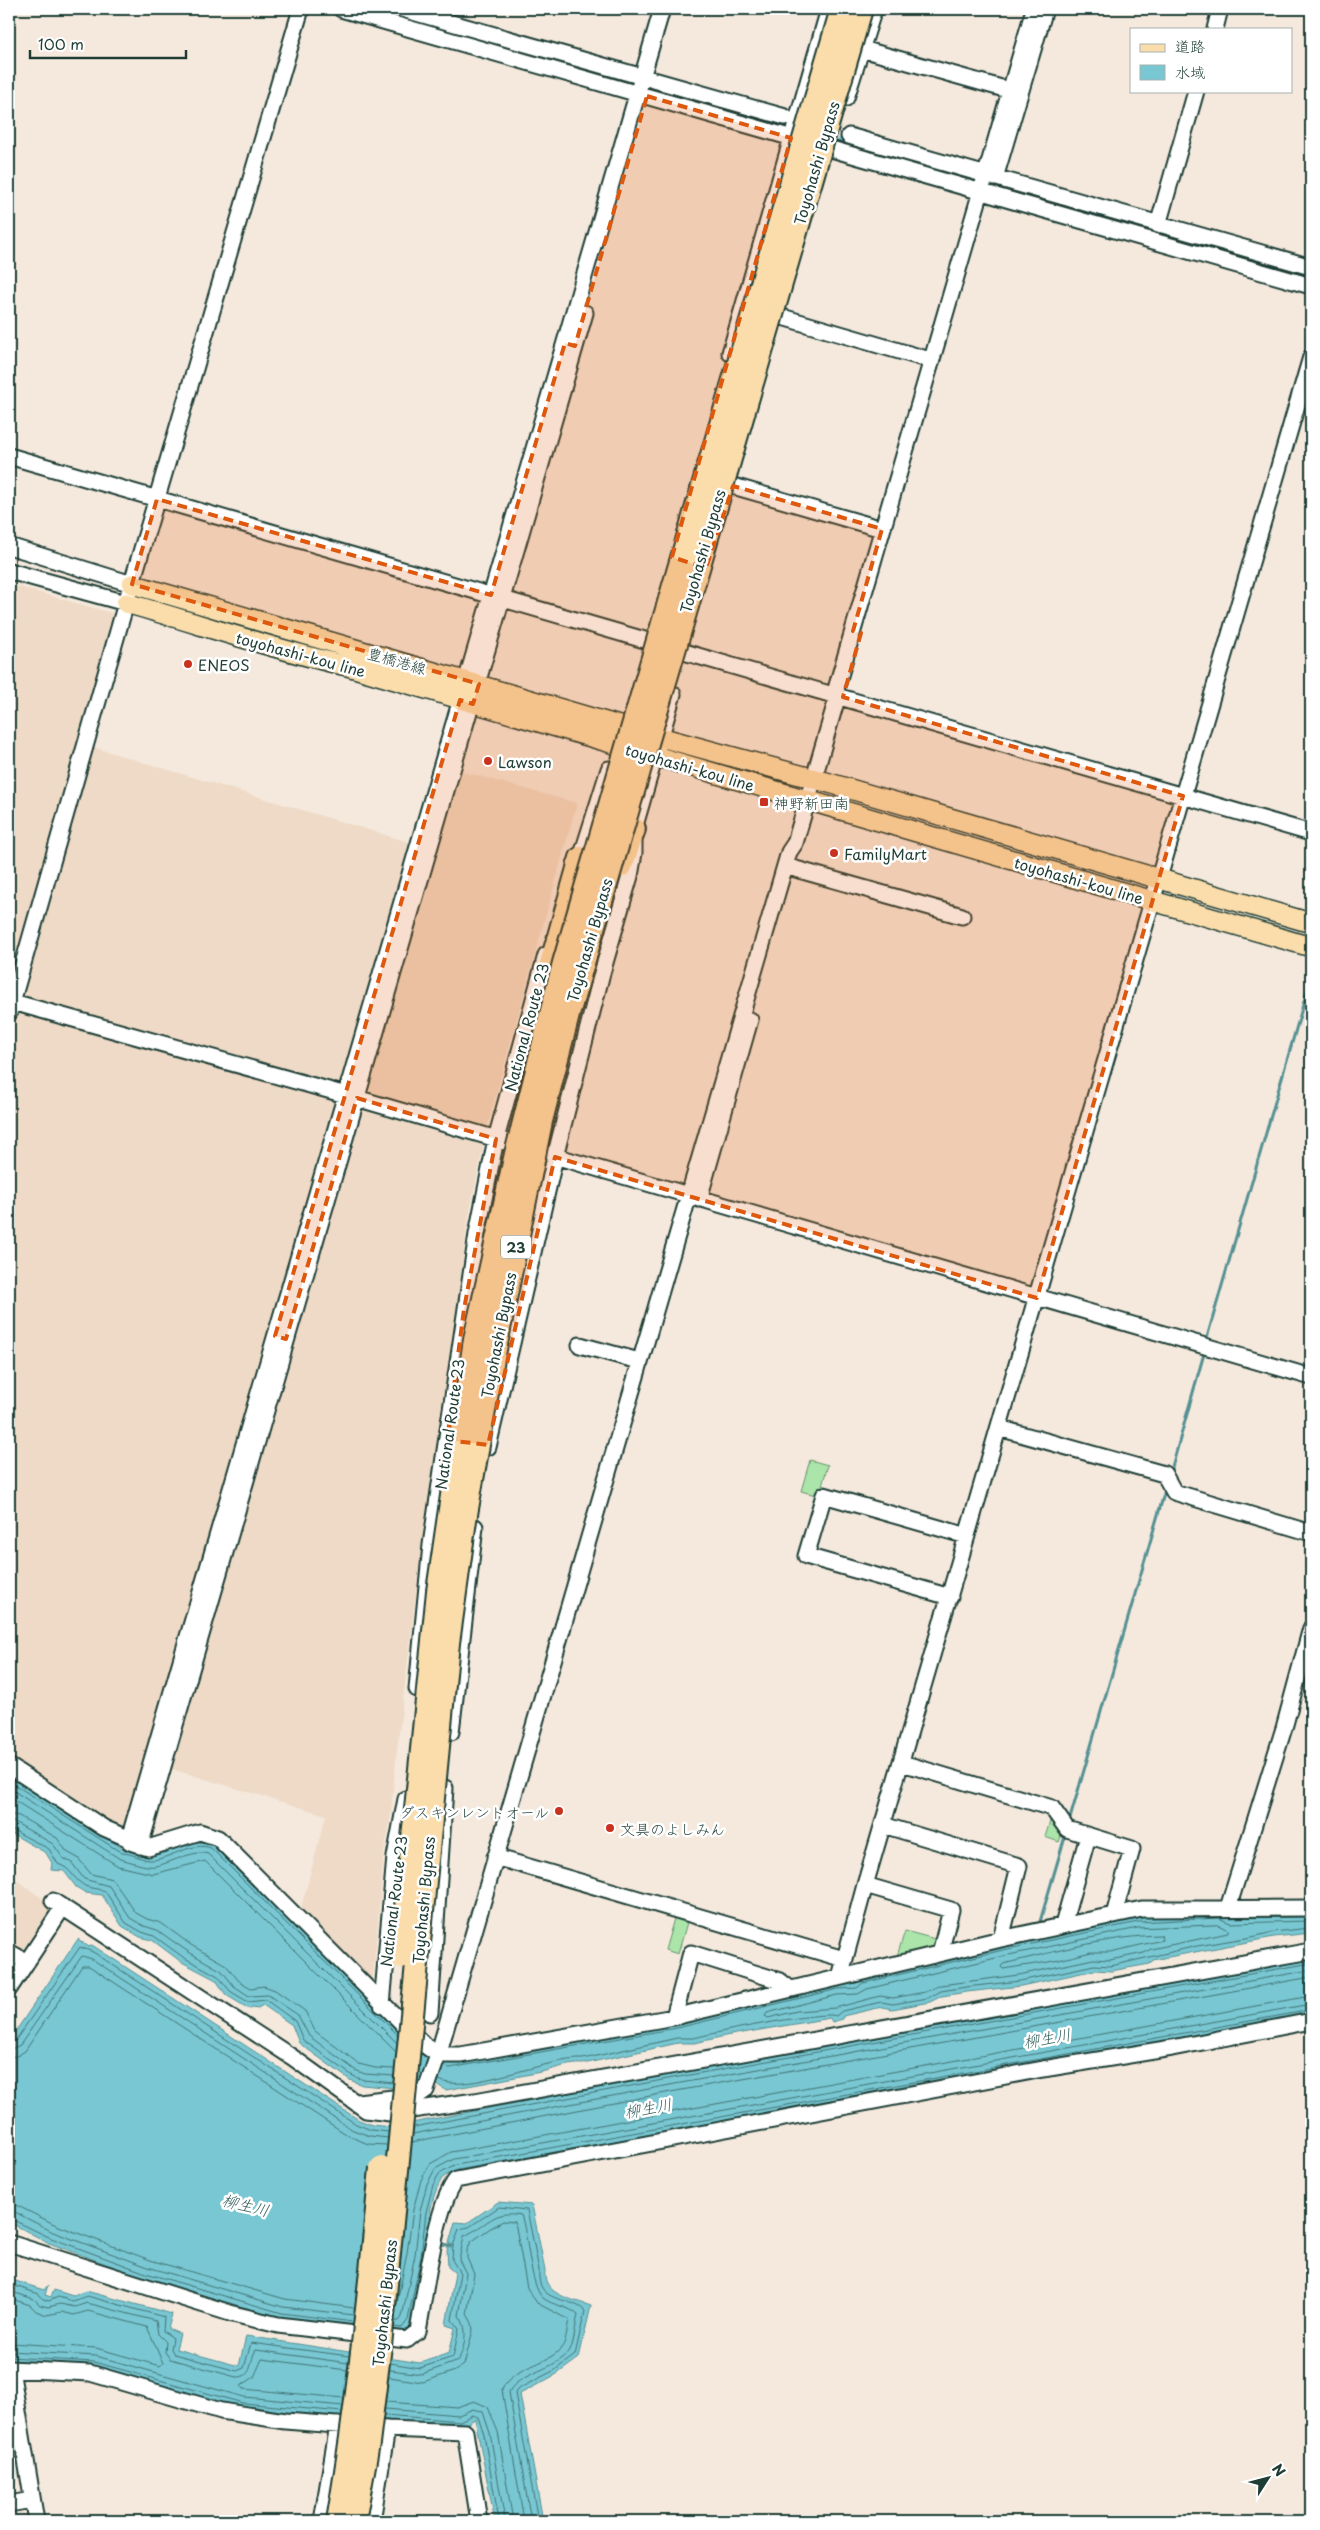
<svg xmlns="http://www.w3.org/2000/svg" width="1320" height="2530" font-family="'Playpen Sans','Klee One',sans-serif">
  <rect width="100%" height="100%" fill="#f5e9dd"/>
  <filter id="ink" filterUnits="userSpaceOnUse"><feTurbulence type="fractalNoise" baseFrequency=".02" numOctaves="2"/><feDisplacementMap in="SourceGraphic" scale="10" xChannelSelector="R" yChannelSelector="G"/><feConvolveMatrix kernelMatrix="1 2 1 2 8 2 1 2 1" color-interpolation-filters="sRGB"/></filter>
  <g filter="url(#ink)">
    <path fill="#eedac6" d="M 9,584 L 115,614 L 79,743 L 432,849 L 457,770 L 577,803 L 488,1124 L 467,1225 L 445,1406 L 424,1527 L 397,1750 L 390,1822 L 384,1852 L 373,1979 L 356,1975 L 299,1916 L 326,1815 L 148,1762 L 128,1832 L 9,1760 Z
      M 9,1875 L 52,1905 L 9,1971 Z"/>
    <path fill="#abe5aa" stroke="#65916f" d="M 810,1460 L 828,1465 L 819,1496 L 801,1491 Z
      M 1051,1818 L 1063,1831 L 1059,1842 L 1045,1837 Z
      M 675,1915 L 688,1919 L 678,1954 L 665,1950 Z
      M 905,1931 L 939,1940 L 936,1947 L 896,1959 Z"/>
    <path fill="#78c7d3" stroke="#549093" d="M 9,1775 L 124,1849 C 135,1846 143,1857 154,1855 C 173,1852 194,1837 214,1844 L 425,2054 L 448,2063 L 676,2024 L 839,1985 L 857,1983 L 856,1980 L 1002,1945 L 1137,1917 L 1222,1913 L 1230,1918 L 1311,1917 L 1311,1933 L 1274,1937 L 1153,1960 L 1150,1964 L 1111,1971 L 1095,1970 L 1021,1986 L 967,1992 L 942,1996 L 930,2002 L 892,2009 L 882,2007 L 843,2016 L 843,2019 L 832,2022 L 830,2018 L 725,2036 L 695,2043 L 678,2043 L 583,2064 C 569,2063 558,2068 545,2071 C 512,2078 479,2084 446,2090 L 434,2083 L 421,2088 L 395,2088 L 362,2085 L 350,2080 L 299,2043 L 292,2025 L 263,2005 L 258,2008 L 252,2007 L 249,2009 L 226,1995 L 216,1980 L 180,1961 L 152,1940 L 140,1937 L 122,1926 L 102,1895 L 86,1893 L 76,1887 L 64,1871 L 51,1870 L 52,1863 L 46,1853 L 9,1832 Z
      M 78,1939 L 89,1947 L 92,1945 L 359,2120 L 372,2125 L 391,2127 L 672,2073 L 1311,1958 L 1311,2015 L 457,2170 C 452,2173 444,2175 441,2180 C 418,2218 433,2298 404,2333 L 281,2318 L 144,2278 L 49,2243 L 9,2222 L 9,2041 Z
      M 498,2202 L 532,2205 L 545,2270 C 542,2295 572,2299 591,2306 L 579,2358 L 557,2374 L 520,2394 L 543,2521 L 495,2521 L 475,2419 L 462,2426 L 259,2411 L 214,2402 L 114,2371 L 93,2367 L 9,2362 L 9,2279 L 44,2290 L 48,2285 L 45,2295 L 51,2297 L 54,2290 L 73,2296 L 86,2291 L 172,2314 L 168,2329 L 180,2334 L 176,2349 L 239,2366 L 246,2336 L 420,2363 L 449,2353 L 455,2328 L 446,2325 L 455,2273 L 448,2267 L 447,2250 L 455,2222 L 467,2223 Z"/>
    <g fill="none" stroke-linecap="round" stroke-linejoin="round">
      <path stroke="#437474" stroke-width="1" d="M 9,1781 L 122,1853 C 133,1853 143,1861 153,1860 C 171,1858 193,1841 211,1848 L 398,2035
        M 9,1788 L 120,1859 C 130,1861 146,1868 155,1866 C 170,1864 192,1849 208,1854 L 397,2043
        M 9,1797 L 118,1866 L 153,1874 L 205,1861 L 396,2052
        M 9,1814 L 19,1816 L 57,1838 L 67,1852 L 78,1858 L 91,1874 L 112,1879 L 136,1913 L 147,1919 L 161,1923 L 191,1945 L 226,1965 L 239,1981 L 251,1988 L 264,1986 L 275,1990 L 305,2011 L 315,2031 L 359,2064 L 375,2068 L 394,2069
        M 9,1821 L 16,1823 L 53,1844 L 63,1858 L 72,1863 L 84,1879 L 109,1886 L 130,1918 L 144,1926 L 157,1930 L 187,1951 L 222,1971 L 234,1986 L 249,1996 L 268,1995 L 298,2015 L 309,2036 L 355,2070 L 365,2074 L 394,2076
        M 9,1828 L 49,1849 L 58,1864 C 72,1869 71,1876 82,1884 C 88,1889 97,1888 105,1891 L 126,1923 L 142,1932 L 154,1936 L 183,1957 L 218,1976 L 230,1991 L 248,2002 L 266,2000 L 295,2021 L 303,2040 L 353,2076 L 364,2080 L 393,2083
        M 1218,1925 L 1228,1930 L 1228,1933 L 1151,1949 L 1144,1953 L 1110,1960 L 1093,1959 L 1019,1975 L 940,1985 L 925,1992 L 893,1998 L 880,1996 L 835,2008 L 797,2011 L 768,2018 L 765,2016 L 767,2013 L 837,1995 L 858,1994 L 867,1989 L 1004,1956 L 1138,1928 Z
        M 1161,1935 L 1162,1940 L 1110,1952 L 1091,1952 L 1055,1961 L 1003,1969 L 1001,1967 L 1003,1964 C 1054,1952 1109,1936 1161,1935 Z
        M 9,2043 L 15,2041 L 80,1947 L 93,1952 L 356,2124 L 371,2130 L 388,2132
        M 9,2050 L 20,2045 L 82,1956 L 92,1959 L 353,2130 L 370,2136 L 388,2138
        M 9,2057 L 17,2056 L 25,2051 L 82,1966 L 89,1966 L 349,2136 L 368,2144 L 387,2145
        M 443,2066 L 450,2068 L 677,2028 L 838,1989 L 857,1988 L 863,1983 L 1003,1950 L 1138,1922 L 1219,1918 L 1230,1923 L 1311,1921
        M 439,2080 C 464,2095 550,2057 583,2059 L 677,2038 L 694,2038 C 712,2033 825,2010 836,2016 L 842,2011 L 881,2002 L 893,2004 L 928,1998 L 941,1991 L 966,1987 L 1020,1981 L 1094,1965 L 1111,1966 L 1197,1946 L 1252,1937 L 1273,1932 L 1311,1928
        M 414,2127 L 673,2078 L 1311,1963
        M 413,2134 L 675,2084 L 1311,1970
        M 412,2142 L 676,2091 L 1311,1977
        M 9,2204 L 18,2206 L 56,2225 L 150,2260 L 285,2299 L 354,2308
        M 9,2211 L 15,2212 L 53,2232 L 148,2267 L 283,2307 L 354,2315
        M 9,2218 L 51,2238 L 146,2273 L 282,2313 L 353,2322
        M 9,2284 L 39,2294 L 43,2299 L 49,2301 L 58,2297 L 73,2301 L 87,2296 L 164,2317 L 163,2331 L 173,2338 L 171,2349 L 174,2354 L 237,2371 L 244,2368 L 251,2343 L 349,2356
        M 9,2291 L 34,2299 L 40,2305 L 48,2307 L 60,2304 L 75,2307 L 87,2303 L 156,2321 L 158,2334 L 166,2342 L 165,2352 L 170,2359 L 236,2377 C 254,2378 249,2360 256,2350 L 348,2363
        M 9,2298 L 30,2305 L 36,2311 L 46,2315 L 62,2312 L 74,2315 L 88,2311 L 147,2327 C 153,2339 157,2351 163,2363 L 160,2366 L 96,2348 L 9,2343
        M 396,2308 L 407,2253 L 413,2210 L 421,2180 L 430,2164 L 451,2152 L 1311,1996
        M 395,2321 L 399,2321 L 402,2317 L 415,2255 L 420,2211 L 427,2184 L 435,2169 L 454,2159 L 1311,2004
        M 394,2327 L 402,2328 L 408,2320 L 421,2256 L 426,2212 L 433,2185 L 439,2174 L 456,2165 L 1311,2010
        M 9,2351 L 96,2356 L 244,2397 L 343,2406
        M 9,2357 L 94,2362 L 243,2403 L 342,2412
        M 390,2363 L 420,2368 L 453,2357 L 459,2329 L 452,2320 L 460,2273 L 452,2260 L 453,2246 L 459,2229 L 469,2227 L 499,2207 L 527,2210 L 539,2270 C 536,2305 569,2295 585,2311 L 575,2355 L 555,2370 L 518,2389 L 515,2393 L 538,2521
        M 390,2370 L 422,2374 L 458,2361 C 465,2347 469,2328 459,2316 L 466,2273 L 459,2260 L 464,2236 C 487,2226 493,2209 521,2215 C 528,2234 530,2287 543,2298 C 553,2306 569,2306 578,2315 C 575,2325 575,2341 570,2350 C 559,2369 518,2373 509,2392 L 531,2521
        M 389,2377 L 423,2382 L 455,2371 L 464,2365 L 473,2330 L 472,2323 L 467,2314 L 474,2274 L 467,2258 L 467,2250 L 471,2242 L 489,2229 L 503,2221 L 515,2222 L 527,2288 L 537,2303 L 569,2320 C 567,2327 567,2341 562,2347 C 548,2366 511,2366 502,2390 L 524,2521
        M 344,2398 L 243,2389 L 241,2386 L 254,2377 L 262,2359 L 347,2370
        M 386,2402 L 457,2407 L 474,2401 L 488,2407 L 498,2432 L 513,2521
        M 385,2409 L 459,2415 L 473,2409 L 483,2412 L 490,2433 L 505,2521
        M 384,2415 L 460,2421 L 472,2415 L 478,2417 L 484,2435 L 499,2521"/>
      <path stroke="#549093" stroke-width="3" d="M 1206,1341 L 1311,977
        M 1170,1474 L 1205,1350
        M 1069,1822 L 1166,1487
        M 1039,1925 L 1066,1833
        M 438,2243 L 452,2246"/>
      <path stroke="#78c7d3" stroke-width="19" d="M 375,9 L 785,126
        M 846,144 L 1311,278"/>
      <defs>
        <path id="minor" d="M 341,9 L 1311,286
          M 402,9 L 785,117
          M 662,9 L 129,1839 L 130,1842 L 148,1848 L 200,1832 L 218,1838 L 423,2044 L 438,2055 L 461,2055 L 674,2017 L 1001,1939 L 1142,1909 L 1311,1908
          M 1215,29 L 1220,9
          M 862,49 L 1019,93
          M 846,98 L 874,9
          M 849,136 L 1311,267
          M 995,178 L 1045,9
          M 1158,225 L 1196,91
          M 782,317 L 930,360
          M 730,353 L 829,9
          M 9,456 L 648,641
          M 733,486 L 882,529
          M 9,546 L 132,584
          M 9,571 L 126,603
          M 684,652 L 1311,833
          M 575,864 L 581,858 L 609,769
          M 785,866 L 962,916
          M 9,1001 L 346,1095 L 1311,1377
          M 9,1013 L 126,603 L 301,9
          M 699,1199 L 750,1020
          M 580,1345 L 639,1361
          M 999,1428 L 1164,1474 L 1174,1492 L 1311,1533
          M 488,1447 L 555,1157 L 602,973 L 630,876 L 634,853 L 634,829 L 673,694
          M 950,1597 L 806,1556 L 824,1495 L 967,1536
          M 417,1689 L 431,1545 L 477,1234 L 496,1139 L 546,955
          M 451,1732 L 475,1527
          M 902,1763 L 1052,1808 L 1067,1829 L 1132,1849 L 1114,1915
          M 9,1766 L 104,1828 L 129,1839
          M 883,1825 L 1019,1866 L 1001,1939
          M 140,1846 C 286,1334 438,825 585,313
          M 495,1857 L 844,1959
          M 865,1885 L 951,1910 L 940,1953
          M 53,1901 L 292,2057 L 366,2110 L 390,2113 L 475,2101 L 1311,1951
          M 1228,1908 L 1284,1728 L 1311,1628
          M 1063,1925 L 1088,1836
          M 9,1952 L 27,1962
          M 840,1977 L 865,1885 L 1311,357
          M 9,1989 L 63,1907
          M 382,2005 L 395,1857 L 406,1799
          M 430,2013 L 445,1788
          M 674,2017 L 691,1953 L 780,1981 L 789,1988
          M 358,2102 L 419,2095 L 426,2090 L 438,2055 L 789,852 L 795,843 L 838,695 L 836,689 L 1034,9
          M 9,2243 L 233,2314 L 278,2325 L 407,2340 L 418,2331 C 425,2295 435,2206 456,2180 L 1043,2069 L 1172,2048 L 1311,2021
          M 9,2369 L 90,2373 L 221,2411 L 285,2421 L 387,2429 L 465,2432 L 479,2521
          M 11,2369 L 36,2521
          M 9,2504 L 32,2500
          M 322,2521 L 338,2425
          M 372,2521 L 387,2429"/>
        <path id="major" d="M 132,584 L 623,727 L 826,782 L 1311,923
          M 126,603 C 200,624 272,649 347,666 L 1311,947"/>
        <path id="highway" d="M 621,866 L 634,829
          M 550,968 L 581,858"/>
      </defs>
      <use href="#minor" stroke="#1f3d34" stroke-width="19"/>
      <use href="#major" stroke="#1f3d34" stroke-width="22"/>
      <use href="#highway" stroke="#1f3d34" stroke-width="26"/>
      <use href="#minor" stroke="#fff" stroke-width="15"/>
      <use href="#major" stroke="#fbddab" stroke-width="19"/>
      <use href="#highway" stroke="#fbddab" stroke-width="22"/>
      <defs>
        <path id="highway-bridge" d="M 401,1957 L 438,1591 L 475,1339 L 516,1154 L 564,963 L 842,9
          M 338,2521 C 358,2404 370,2286 381,2168
          M 354,2521 L 368,2443 L 380,2346 L 448,1643 L 465,1520 L 492,1364 L 541,1121 L 569,1011 L 861,9"/>
      </defs>
      <use href="#highway-bridge" stroke="#1f3d34" stroke-width="26" stroke-linecap="butt"/>
      <use href="#highway-bridge" stroke="#fbddab" stroke-width="22"/>
    </g>
  </g>
  <path fill="#de580e" fill-opacity="0.2" stroke="#de580e" stroke-width="4" stroke-dasharray="10 6" stroke-linejoin="round" d="M 647,96 L 791,138 L 672,557 L 706,568 L 733,486 L 882,529 L 853,631 L 861,633 L 843,697 L 1183,796 L 1037,1298 L 555,1157 L 488,1445 L 447,1440 L 464,1309 L 496,1139 L 357,1098 L 286,1339 L 275,1336 L 460,700 L 473,704 L 479,684 L 132,584 L 157,499 L 491,595 L 565,343 L 575,346 Z"/>
  <g fill="#c8321e" stroke="#fff" stroke-width="2">
    <circle cx="188" cy="664" r="5"/>
    <circle cx="488" cy="761" r="5"/>
    <rect x="759" y="797" width="10" height="10" rx="2.5"/>
    <circle cx="834" cy="853" r="5"/>
    <circle cx="559" cy="1811" r="5"/>
    <circle cx="610" cy="1828" r="5"/>
  </g>
  <g text-anchor="middle" dominant-baseline="central" stroke-width="5" stroke-linejoin="round" paint-order="stroke">
    <rect fill="#fff" stroke="#627771" stroke-width="1" x="501" y="1235.5" width="30" height="23" rx="4"/>
    <g font-size="14" font-weight="bold" fill="#1f3d34">
      <text x="516" y="1247">23</text>
    </g>
    <g font-size="15" fill="#1f3d34" stroke="#fff">
      <text transform="translate(816 163) rotate(-74)">Toyohashi Bypass</text>
      <text transform="translate(702 551) rotate(-74)">Toyohashi Bypass</text>
      <text transform="translate(301 654) rotate(15)">toyohashi-kou line</text>
      <text transform="translate(397 660) rotate(16)">豊橋港線</text>
      <text transform="translate(690 767) rotate(16)">toyohashi-kou line</text>
      <text transform="translate(1079 880) rotate(16)">toyohashi-kou line</text>
      <text transform="translate(589 940) rotate(-74)">Toyohashi Bypass</text>
      <text transform="translate(526 1027) rotate(-75)">National Route 23</text>
      <text transform="translate(498 1335) rotate(-79)">Toyohashi Bypass</text>
      <text transform="translate(449 1424) rotate(-82)">National Route 23</text>
      <text transform="translate(423 1900) rotate(-85)">Toyohashi Bypass</text>
      <text transform="translate(393 1901) rotate(-83)">National Route 23</text>
      <text transform="translate(384 2303) rotate(-84)">Toyohashi Bypass</text>
    </g>
    <g font-size="15" fill="#1f3d34" stroke="#fff" text-anchor="start">
      <text x="198" y="664">ENEOS</text>
      <text x="498" y="761">Lawson</text>
      <text x="774" y="802">神野新田南</text>
      <text x="844" y="853">FamilyMart</text>
      <text x="549" y="1811" text-anchor="end">ダスキンレントオール</text>
      <text x="620" y="1828">文具のよしみん</text>
    </g>
    <g font-size="16" font-style="italic" fill="#35605c" stroke="#fff">
      <text transform="translate(1047 2037) rotate(-10)">柳生川</text>
      <text transform="translate(648 2107) rotate(-10)">柳生川</text>
      <text transform="translate(246 2204) rotate(14)">柳生川</text>
    </g>
  </g>
  <rect width="1320" height="2530" fill="none" stroke="#fff" stroke-width="30"/>
  <rect x="15" y="15" width="1290" height="2500" fill="none" stroke="#1f3d34" stroke-width="2" filter="url(#ink)"/>
  <rect x="1130" y="28" width="162" height="65" fill="#ffffff" stroke="#a5b1ae"/>
  <rect x="1140" y="44" width="25" height="8" fill="#fbddab" stroke="#a5b1ae"/>
  <text x="1175" y="52" font-size="15" fill="#1f3d34">道路</text>
  <rect x="1140" y="65" width="25" height="15" fill="#78c7d3" stroke="#a5b1ae"/>
  <text x="1175" y="78" font-size="15" fill="#1f3d34">水域</text>
  <g transform="translate(1268 2478) rotate(54)" stroke="#ffffff" stroke-width="4" paint-order="stroke">
  <path d="M0-4L9 19L0 12L-9 19Z" fill="#1f3d34"/>
  <text y="-8" font-size="14" font-weight="bold" text-anchor="middle" fill="#1f3d34">N</text>
  </g>
  <path d="M30 50v8h156v-8" fill="none" stroke="#1f3d34" stroke-width="2.5"/>
  <text x="38" y="50" font-size="15" fill="#1f3d34" stroke="#ffffff" stroke-width="4" paint-order="stroke">100 m</text>
</svg>
